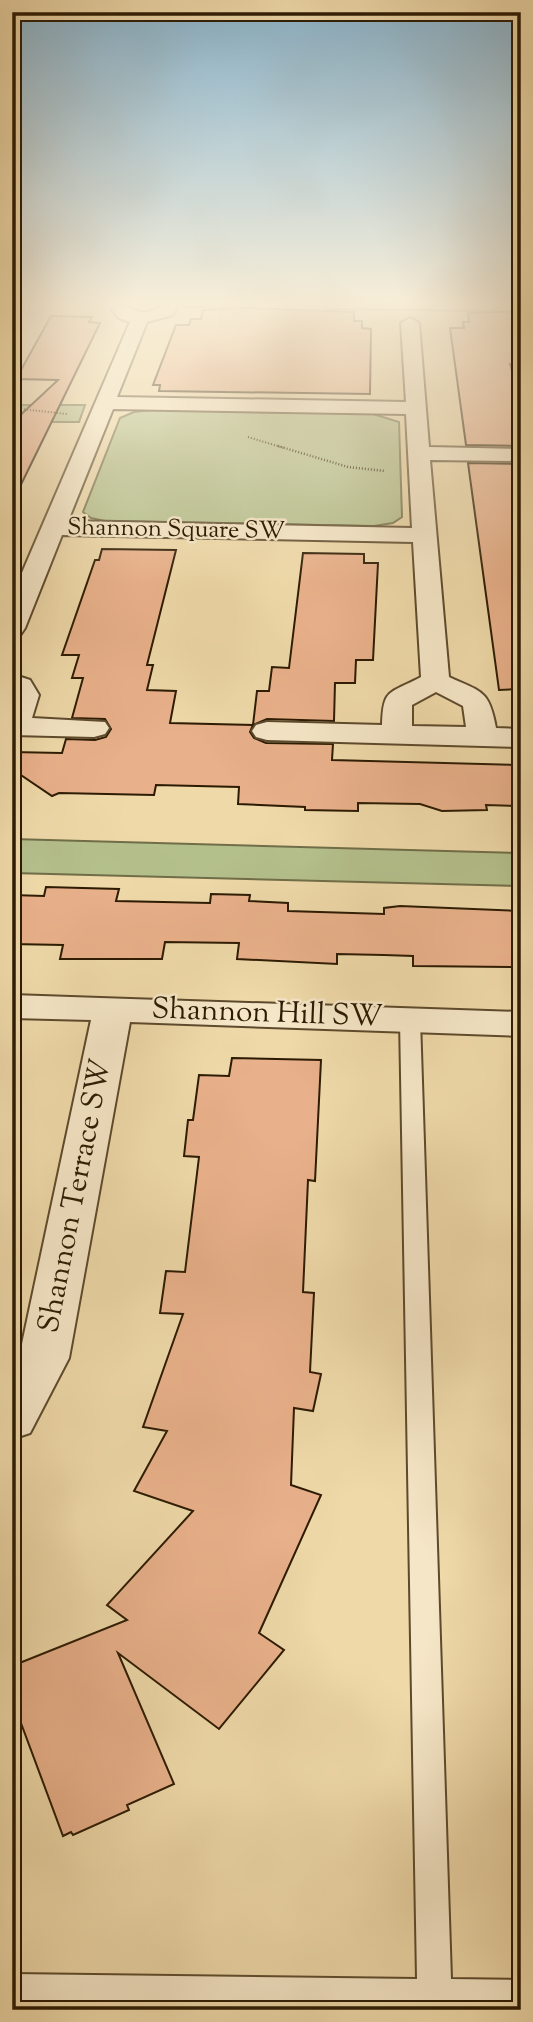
<svg xmlns="http://www.w3.org/2000/svg" width="533" height="2022" viewBox="0 0 533 2022" font-family="'Sorts Mill Goudy',serif">
<rect width="100%" height="100%" fill="#efd9a9"/>
<filter id="stains"><feTurbulence type="fractalNoise" baseFrequency=".00286" numOctaves="4"/><feColorMatrix values="0 0 0 0 .2 0 0 0 0 .09 0 0 0 0 .02 0 0 0 .5 -.17"/></filter>
<radialGradient id="worn" r=".72"><stop offset=".6" stop-color="#630" stop-opacity="0"/><stop offset="1" stop-color="#630" stop-opacity=".3"/></radialGradient>
<g fill="#b4c08c" stroke="#706e48" stroke-width="2">
<path d="M 12,405 L 85,405 L 79,422 L 12,422 Z"/>
<path d="M 151,410 L 373,414 L 399,422 L 402,517 L 393,523 L 374,526 L 105,521 L 91,518 L 83,512 L 120,418 L 134,412 Z"/>
<path d="M 12,839 L 521,853 L 521,886 L 12,873 Z"/>
</g>
<g fill="#e9b18b" stroke="#2c1b03" stroke-width="2">
<path d="M 248,308 L 354,312 L 354,321 L 362,321 L 362,328 L 371,329 L 370,394 L 159,391 L 160,385 L 153,385 L 176,325 L 189,325 L 191,319 L 201,319 L 203,310 Z"/>
<path d="M 521,311 L 521,364 L 510,364 L 521,401 L 521,404 L 516,404 L 521,446 L 466,445 L 450,328 L 464,328 L 463,322 L 469,322 L 468,313 Z"/>
<path d="M 51,316 L 92,317 L 89,322 L 100,323 L 12,503 L 12,423 L 58,380 L 16,379 Z"/>
<path d="M 468,463 L 521,464 L 521,689 L 499,690 Z"/>
<path d="M 102,549 L 176,550 L 147,665 L 153,665 L 147,690 L 176,691 L 170,723 L 253,725 L 250,732 L 254,738 L 266,743 L 333,744 L 332,760 L 521,765 L 521,806 L 486,805 L 487,810 L 442,811 L 420,804 L 358,803 L 358,811 L 305,810 L 305,807 L 238,804 L 239,787 L 156,785 L 154,795 L 59,793 L 52,796 L 12,769 L 12,752 L 62,753 L 66,739 L 95,740 L 106,737 L 111,729 L 105,719 L 72,718 L 83,678 L 72,678 L 79,655 L 62,655 L 95,560 L 99,560 Z"/>
<path d="M 303,553 L 364,554 L 364,563 L 378,563 L 373,660 L 356,660 L 355,683 L 335,683 L 334,721 L 267,719 L 253,725 L 257,691 L 269,691 L 272,667 L 289,668 Z"/>
<path d="M 46,887 L 119,889 L 116,901 L 210,903 L 211,894 L 250,895 L 249,901 L 288,903 L 288,911 L 384,914 L 384,908 L 400,906 L 521,911 L 521,967 L 413,966 L 413,956 L 384,955 L 337,954 L 337,964 L 237,959 L 239,943 L 165,942 L 162,959 L 60,959 L 63,945 L 12,944 L 12,895 L 44,896 Z"/>
<path d="M 232,1058 L 321,1060 L 315,1181 L 308,1180 L 303,1292 L 314,1293 L 310,1372 L 321,1374 L 313,1411 L 294,1408 L 291,1485 L 321,1495 L 259,1633 L 284,1650 L 219,1729 L 118,1653 L 174,1784 L 127,1805 L 129,1810 L 73,1835 L 71,1832 L 63,1836 L 12,1699 L 12,1666 L 127,1620 L 107,1605 L 193,1511 L 134,1491 L 167,1431 L 143,1427 L 183,1314 L 160,1313 L 166,1271 L 185,1272 L 199,1157 L 184,1156 L 188,1120 L 193,1120 L 199,1075 L 229,1076 Z"/>
</g>
<g fill="none" stroke-linecap="round" stroke-linejoin="round">
<g stroke="#5d4a2c" stroke-width="4">
<path id="lane" d="M 410,1013 L 420,1019 L 451,1979 L 521,1980 L 521,2010 L 12,2008 L 12,1974 L 417,1979 L 400,1019 Z"/>
</g>
<g stroke="#5d4a2c" stroke-width="4">
<g id="street">
<path d="M 163,301 L 253,302 L 245,307 L 185,306 L 178,303 L 173,315 L 147,322 L 117,397 L 406,402 L 401,323 L 410,318 L 419,323 L 429,447 L 521,449 L 521,461 L 430,460 L 449,677 C 482,692 489,690 496,728 L 521,729 L 521,747 L 267,740 L 256,737 L 252,731 L 256,725 L 267,722 L 382,725 C 383,688 389,694 421,677 L 413,542 L 62,535 L 25,628 L 21,634 L 12,636 L 12,596 L 130,322 L 119,318 L 112,310 L 120,305 C 139,310 138,317 160,308 ZM 113,409 L 406,414 L 412,528 L 68,521 ZM 436,692 L 463,706 L 466,727 L 412,726 L 412,705 Z"/>
<path d="M 324,301 L 498,301 L 501,305 L 493,310 L 331,308 L 325,307 Z"/>
<path d="M 12,674 L 30,680 L 39,695 L 32,718 L 105,722 L 109,728 L 105,734 L 94,737 L 12,735 Z"/>
<path d="M 12,995 L 521,1012 L 521,1036 L 130,1022 L 69,1358 L 30,1433 L 12,1439 L 12,1371 L 19,1358 L 91,1020 L 12,1018 Z"/>
</g>
</g>
<g stroke="#2c1b03" stroke-width="2" stroke-dasharray="1 2" stroke-linecap="butt">
<path d="M 12,408 L 67,414"/>
<path d="M 248,437 L 284,448"/>
</g>
<path stroke="#2c1b03" stroke-width="2.5" stroke-dasharray="1 2" stroke-linecap="butt" d="M 278,446 L 348,467 L 385,471"/>
<use href="#lane" fill="#f5e6c7" fill-rule="evenodd"/>
<use href="#street" fill="#f5e6c7" fill-rule="evenodd"/>
</g>
<linearGradient id="sky" x2="0" y2="1"><stop stop-color="#89b6d1"/><stop offset="0.52" stop-color="#f8eed8"/><stop offset="1" stop-color="#f8eed8" stop-opacity="0"/></linearGradient>
<rect width="533" height="584" fill="url(#sky)"/>
<g text-anchor="middle" dominant-baseline="central" stroke-width="5" stroke-linejoin="round" paint-order="stroke">
<g font-size="24" fill="#2c1b03" stroke="#f5e6c7">
<text transform="translate(176 530) rotate(1)">Shannon Square SW</text>
</g>
<g font-size="30" fill="#2c1b03" stroke="#f5e6c7">
<text transform="translate(267 1014) rotate(2)">Shannon Hill SW</text>
<text transform="translate(76 1196) rotate(-79)">Shannon Terrace SW</text>
</g>
</g>
<rect width="533" height="2022" fill="none" stroke="#efd9a9" stroke-width="42"/>
<rect x="14" y="14" width="505" height="1994" fill="none" stroke="#2c1b03" stroke-width="3.5"/>
<rect x="21" y="21" width="491" height="1980" fill="none" stroke="#2c1b03" stroke-width="2"/>
<rect width="100%" height="100%" filter="url(#stains)"/>
<rect width="100%" height="100%" fill="url(#worn)"/>
</svg>
